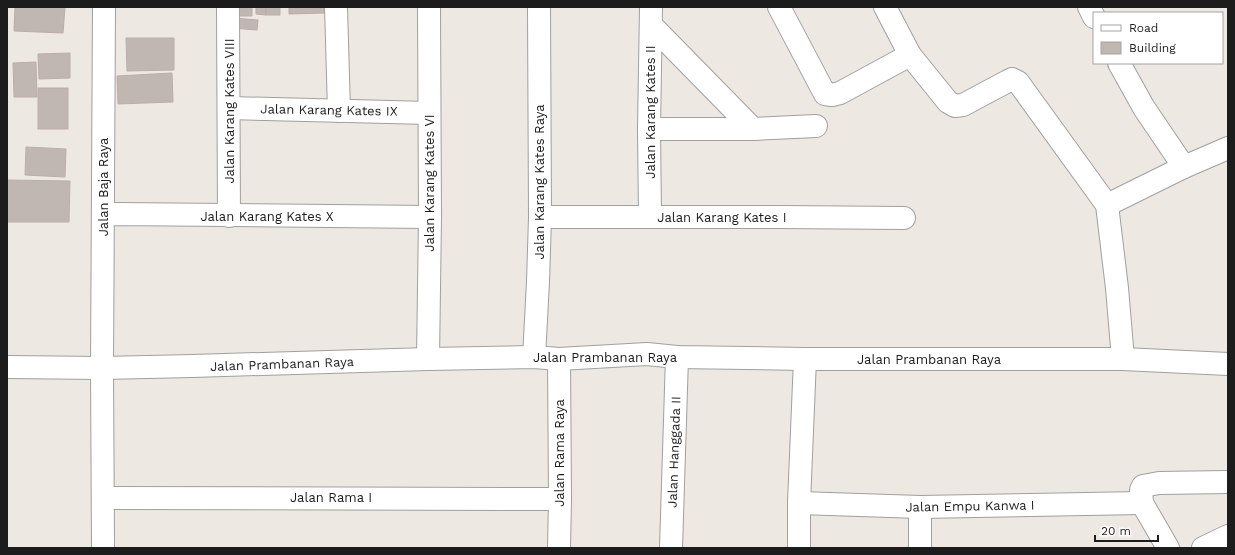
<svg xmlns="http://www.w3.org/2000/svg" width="1235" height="555" viewBox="0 0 1235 555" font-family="'Work Sans',sans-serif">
<rect width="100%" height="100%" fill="#ede8e2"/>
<g fill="#c1b7b2" stroke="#beada6">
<path d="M 15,7 L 65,7 L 63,33 L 14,31 Z"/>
<path d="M 234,7 L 252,7 L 252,16 L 233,16 Z"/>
<path d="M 256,7 L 266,7 L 266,15 L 256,14 Z"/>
<rect x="266" y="7" width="14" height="8"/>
<path d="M 289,7 L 325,7 L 325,13 L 289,14 Z"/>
<path d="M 233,18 L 258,20 L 257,30 L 232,28 Z"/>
<path d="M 126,38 L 174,38 L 174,70 L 127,71 Z"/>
<path d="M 70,53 L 70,78 L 39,79 L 38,54 Z"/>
<path d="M 36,62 L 37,97 L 14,97 L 13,63 Z"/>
<path d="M 172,73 L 173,102 L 118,104 L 117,76 Z"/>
<rect x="38" y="88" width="30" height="41"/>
<path d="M 26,147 L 66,149 L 65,177 L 25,175 Z"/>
<path d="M 7,180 L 70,181 L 69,222 L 7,222 Z"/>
</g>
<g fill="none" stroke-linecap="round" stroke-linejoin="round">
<g stroke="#a0a0a0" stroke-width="24">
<g id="minor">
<path d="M 228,7 L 229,216"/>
<path d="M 336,7 L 339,111"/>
<path d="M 779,7 L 825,94 L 832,95 L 840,93 L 910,55"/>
<path d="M 885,7 L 910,55 L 948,102 L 955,106 L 963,105 L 1008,81 L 1012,79 L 1018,82 L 1107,205 L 1117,288 L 1123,359"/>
<path d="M 1089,7 L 1094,17"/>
<path d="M 651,25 L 753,129"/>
<path d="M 1119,63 L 1144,108 L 1184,167"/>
<path d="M 229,108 L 429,113"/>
<path d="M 649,129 L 753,129 L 816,126"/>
<path d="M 1107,205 L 1184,167 L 1228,148"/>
<path d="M 103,215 L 116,214 L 430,217"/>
<path d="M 540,217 L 780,217 L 904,218"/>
<path d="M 650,217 L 649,129 L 651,7"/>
<path d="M 534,357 L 538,282 L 540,217 L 539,7"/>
<path d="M 428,359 L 430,217 L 429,7"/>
<path d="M 7,367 L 102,368 L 192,366 L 428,359 L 534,357 L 559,359 L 647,354 L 677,357 L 805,359 L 1123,359 L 1228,364"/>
<path d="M 103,498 L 560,499"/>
<path d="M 799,503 L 920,507 L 1142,503"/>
<path d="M 103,548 L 102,368 L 104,7"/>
<path d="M 559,548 L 560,499 L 559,359"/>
<path d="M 671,548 L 677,357"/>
<path d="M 799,548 L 799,503 L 805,359"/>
<path d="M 920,548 L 920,507"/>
<path d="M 1168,548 L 1142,503 L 1141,490 L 1143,486 L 1159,483 L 1228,482"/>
<path d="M 1203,548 L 1228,536"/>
</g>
</g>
<use href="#minor" stroke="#fff" stroke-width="22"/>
</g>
<g text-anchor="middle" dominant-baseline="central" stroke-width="3" stroke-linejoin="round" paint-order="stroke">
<g font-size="13" fill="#1c1c1c" stroke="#fff">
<text transform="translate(329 110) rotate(1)">Jalan Karang Kates IX</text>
<text transform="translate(229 111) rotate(-90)">Jalan Karang Kates VIII</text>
<text transform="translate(650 112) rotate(-90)">Jalan Karang Kates II</text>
<text transform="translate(539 182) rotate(-90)">Jalan Karang Kates Raya</text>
<text transform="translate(429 183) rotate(-90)">Jalan Karang Kates VI</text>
<text transform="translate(103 187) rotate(-90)">Jalan Baja Raya</text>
<text x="267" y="216">Jalan Karang Kates X</text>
<text x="722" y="217">Jalan Karang Kates I</text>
<text x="605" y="357">Jalan Prambanan Raya</text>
<text x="929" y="359">Jalan Prambanan Raya</text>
<text transform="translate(282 364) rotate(-2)">Jalan Prambanan Raya</text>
<text transform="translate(674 452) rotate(-88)">Jalan Hanggada II</text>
<text transform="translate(559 453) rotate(-90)">Jalan Rama Raya</text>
<text x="331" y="497">Jalan Rama I</text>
<text transform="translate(970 506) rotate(-1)">Jalan Empu Kanwa I</text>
</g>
</g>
<rect width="1235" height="555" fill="none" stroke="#1c1c1c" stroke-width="16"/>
<rect x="1093" y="12" width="130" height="52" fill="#ffffff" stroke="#a4a4a4"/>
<rect x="1101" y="25" width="20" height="6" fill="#ffffff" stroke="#a4a4a4"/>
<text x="1129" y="32" font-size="12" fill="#1c1c1c">Road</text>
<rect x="1101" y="42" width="20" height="12" fill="#c1b7b2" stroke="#a4a4a4"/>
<text x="1129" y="52" font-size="12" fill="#1c1c1c">Building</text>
<path d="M1095 535v6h63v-6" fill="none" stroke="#1c1c1c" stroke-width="2"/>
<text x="1101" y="535" font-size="12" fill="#1c1c1c" stroke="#ffffff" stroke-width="3" paint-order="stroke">20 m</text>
</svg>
